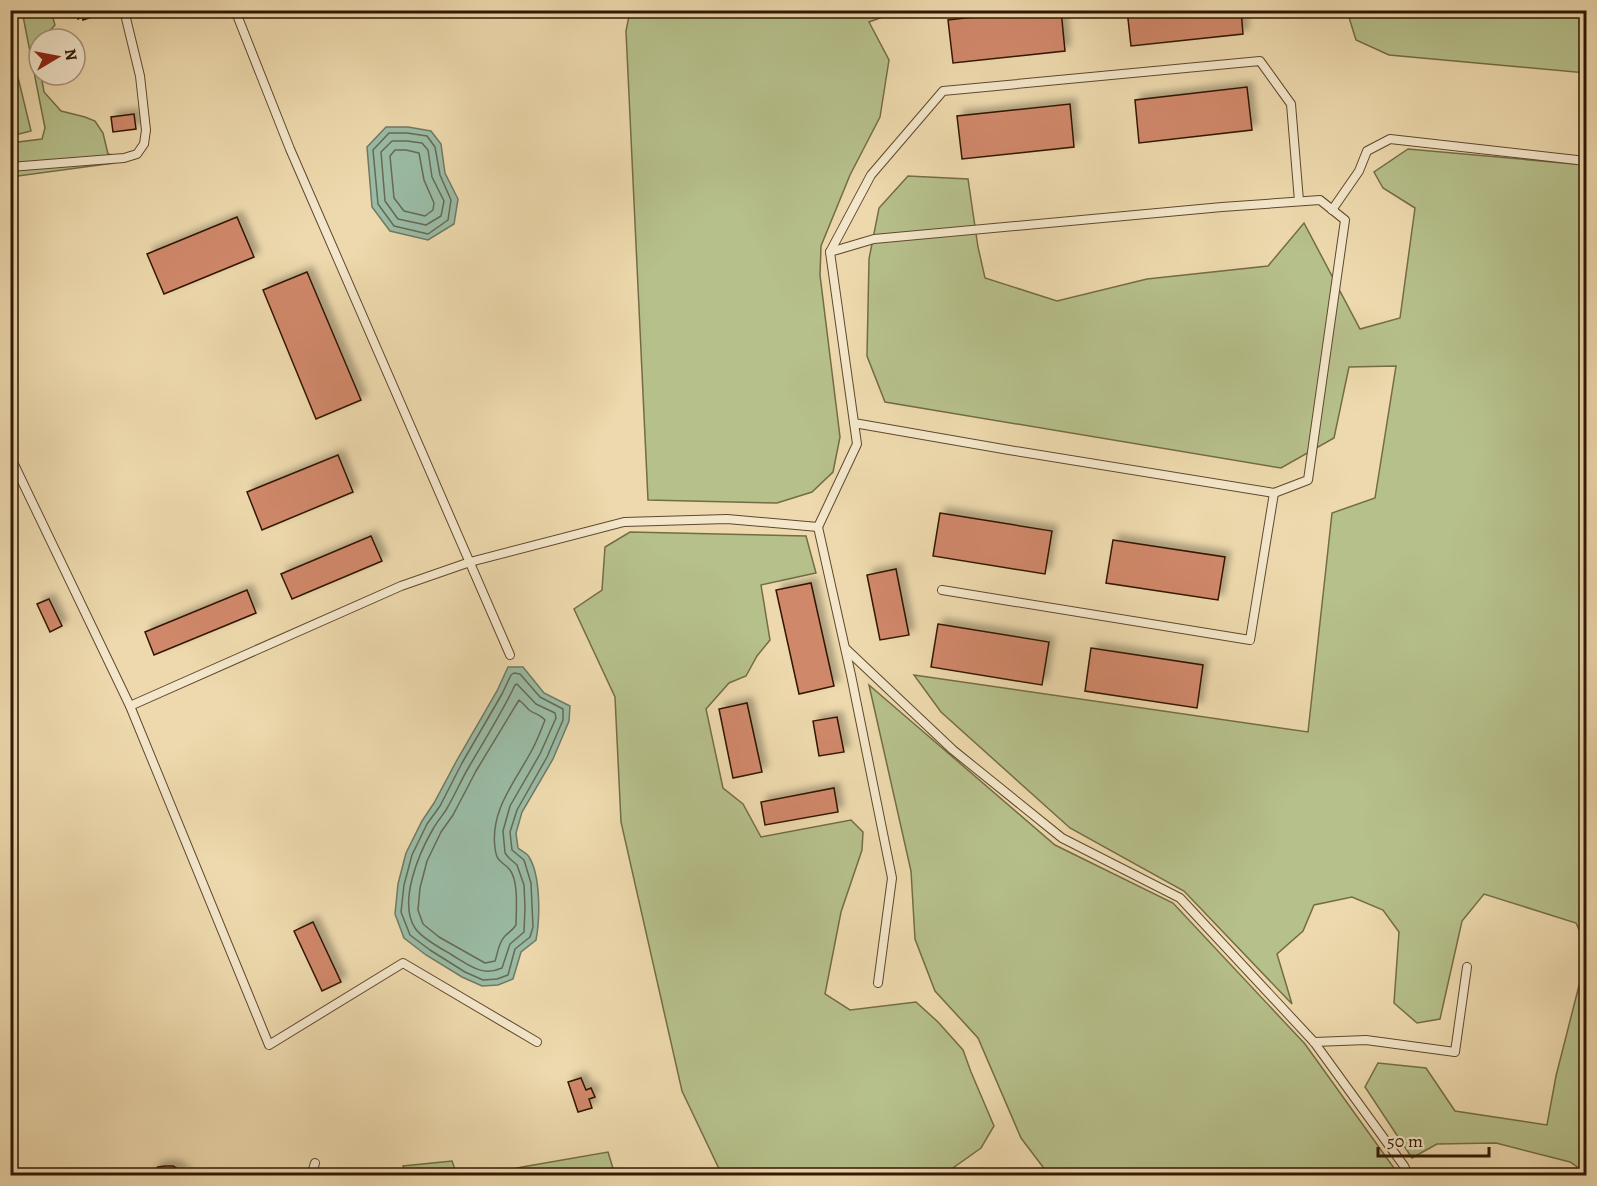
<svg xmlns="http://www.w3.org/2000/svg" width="1597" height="1186" viewBox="0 0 1597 1186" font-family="Alegreya,serif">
<defs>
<filter id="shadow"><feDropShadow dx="5.5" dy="-5.5" stdDeviation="3" flood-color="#0004"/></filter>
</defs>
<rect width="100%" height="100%" fill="#edd9ad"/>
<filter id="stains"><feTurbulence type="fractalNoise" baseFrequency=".00333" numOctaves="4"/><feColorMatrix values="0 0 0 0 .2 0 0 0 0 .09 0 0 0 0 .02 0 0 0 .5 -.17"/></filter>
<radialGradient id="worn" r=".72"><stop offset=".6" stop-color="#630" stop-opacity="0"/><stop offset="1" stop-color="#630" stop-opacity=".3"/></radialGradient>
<g fill="#b6c08b" stroke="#746c46" stroke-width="1.5">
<path d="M 22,11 L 51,11 L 55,25 L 42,39 L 39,39 L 39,42 L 36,45 L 39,61 L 39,75 L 41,75 L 44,92 L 61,111 L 85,117 L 95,121 L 103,133 L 108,154 L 118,156 L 114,163 L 11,177 L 10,143 L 42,139 L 45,128 Z"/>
<path d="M 630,11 L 899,11 L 869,22 L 889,60 L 880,117 L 850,175 L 821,246 L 820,275 L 840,437 L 833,472 L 812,492 L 777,503 L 648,500 L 626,31 Z"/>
<path d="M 1347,11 L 1586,11 L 1586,73 L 1389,55 L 1356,40 Z"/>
<path d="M 15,65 L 31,131 L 11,136 L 11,66 Z"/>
<path d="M 1408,149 L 1586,165 L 1586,945 L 1576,923 L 1484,894 L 1462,921 L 1440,1019 L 1417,1023 L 1394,1003 L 1399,932 L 1383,910 L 1352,897 L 1314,905 L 1303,931 L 1277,954 L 1292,1004 L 1184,891 L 1070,828 L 941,712 L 914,675 L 1308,732 L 1332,513 L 1375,498 L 1396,366 L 1349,367 L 1334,438 L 1281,468 L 885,402 L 867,356 L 869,259 L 879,208 L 908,176 L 968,179 L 978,247 L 985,278 L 1057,301 L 1147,279 L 1268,266 L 1304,223 L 1360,329 L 1400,318 L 1415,208 L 1383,188 L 1374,172 Z"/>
<path d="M 630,532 L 806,536 L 816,573 L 761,585 L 770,640 L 757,656 L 746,676 L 729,683 L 706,709 L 723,788 L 743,804 L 761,837 L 851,820 L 863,832 L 862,850 L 841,912 L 825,994 L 850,1010 L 916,1002 L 938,1022 L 963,1050 L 971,1072 L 994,1126 L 981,1148 L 946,1173 L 946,1175 L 722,1175 L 682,1091 L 621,822 L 615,697 L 574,609 L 602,590 L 605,547 Z"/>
<path d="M 869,685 L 1055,845 L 1173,903 L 1305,1044 L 1399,1175 L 1049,1175 L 1021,1138 L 978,1038 L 935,991 L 915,939 L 911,871 Z"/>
<path d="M 1586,958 L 1586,1173 L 1570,1162 L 1496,1143 L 1437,1144 L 1412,1158 L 1365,1087 L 1378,1063 L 1426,1068 L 1455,1111 L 1547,1125 L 1556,1076 Z"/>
<path d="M 608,1152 L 615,1175 L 487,1175 L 522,1167 Z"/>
<path d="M 452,1161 L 457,1175 L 404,1175 L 403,1166 Z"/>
</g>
<g fill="#9abba5" stroke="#707964" stroke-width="1.5">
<path d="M 386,127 L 408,127 L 431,131 L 441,144 L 445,173 L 458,199 L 454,224 L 428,240 L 390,231 L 372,207 L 367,147 Z"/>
<path d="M 508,667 L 523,667 L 544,693 L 570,706 L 569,721 L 553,759 L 522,812 L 516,833 L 518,848 C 521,851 527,853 529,857 C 541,876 540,919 536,940 L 521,952 L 513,979 L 498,985 L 482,986 L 462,977 L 426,955 L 404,938 L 395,914 L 398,884 L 406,853 L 422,821 L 434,803 L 457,760 L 497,691 Z"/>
</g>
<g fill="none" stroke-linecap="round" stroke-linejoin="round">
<g stroke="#666954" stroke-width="1.5">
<path d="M 389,133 L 407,133 L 427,136 L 435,147 L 440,175 L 451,200 L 448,220 L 428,234 L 394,226 L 378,204 L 373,150 Z"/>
<path d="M 392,141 L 407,141 L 422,143 L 428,150 L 432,177 L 444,201 L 441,216 L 426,225 L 398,219 L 385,201 L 381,152 Z"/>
<path d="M 395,150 L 406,150 L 419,153 L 424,180 L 434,203 L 433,210 L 425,216 L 404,211 L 394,198 L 390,156 Z"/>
<path d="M 514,673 L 520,674 L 540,697 L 563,709 L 563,720 L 547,757 L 517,810 L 510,832 L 512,850 L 524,860 L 531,883 L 533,927 L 530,937 L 515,949 L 508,975 L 497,979 L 483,980 L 465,972 L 430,950 L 410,935 L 401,912 L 404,885 L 412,855 L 427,824 L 440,806 L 462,763 L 502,694 L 511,675 Z"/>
<path d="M 517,684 L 536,704 L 555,713 L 556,718 L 540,754 L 510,806 L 503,831 L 505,853 L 509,858 L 517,865 L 524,885 L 525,907 L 524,932 L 510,944 L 502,968 C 482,977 469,965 452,955 C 442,949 421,938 415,928 C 398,902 419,853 433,829 C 437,822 442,816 446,810 C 455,795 461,780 470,765 C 485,739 502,713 515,685 Z"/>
<path d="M 519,700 C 523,703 525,706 529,710 C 535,714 541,715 545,720 C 541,730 537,741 532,750 C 515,782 490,810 495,848 C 497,864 502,860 510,870 C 519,882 516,911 516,925 C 513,930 509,932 505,936 C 498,943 498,953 495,961 L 485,963 L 439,937 L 423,924 L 418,910 L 420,888 L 427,861 L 441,832 L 453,815 L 476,771 Z"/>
</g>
</g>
<g fill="#d0886b" stroke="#311702" stroke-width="1.5" filter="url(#shadow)">
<path d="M 75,10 L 102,10 L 103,13 L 83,20 L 82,17 L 78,19 Z"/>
<path d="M 1034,10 L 1061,10 L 1065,51 L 953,63 L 948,20 Z"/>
<path d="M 1127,10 L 1241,10 L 1243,34 L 1131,46 Z"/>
<path d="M 1247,87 L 1252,130 L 1139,143 L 1135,100 Z"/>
<path d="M 1070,104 L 1074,147 L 962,159 L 957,116 Z"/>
<path d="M 134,114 L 136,129 L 113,132 L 111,117 Z"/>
<path d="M 237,217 L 254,257 L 164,294 L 147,254 Z"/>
<path d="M 307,272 L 361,400 L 316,419 L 263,290 Z"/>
<path d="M 338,455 L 353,492 L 262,530 L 247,492 Z"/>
<path d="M 940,513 L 1052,531 L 1045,574 L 933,556 Z"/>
<path d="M 371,536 L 382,561 L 292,599 L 281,574 Z"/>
<path d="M 1113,540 L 1225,557 L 1218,600 L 1106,583 Z"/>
<path d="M 896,569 L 909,635 L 880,640 L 867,575 Z"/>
<path d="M 811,583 L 834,686 L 799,694 L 776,590 Z"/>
<path d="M 247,590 L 256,613 L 154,655 L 145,632 Z"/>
<path d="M 49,599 L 62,626 L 50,632 L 37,604 Z"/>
<path d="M 938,624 L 1049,642 L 1042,685 L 931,667 Z"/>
<path d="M 1091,648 L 1203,665 L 1197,708 L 1085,691 Z"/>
<path d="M 747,703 L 762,772 L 733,778 L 719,709 Z"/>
<path d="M 837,717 L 844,752 L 819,756 L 813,721 Z"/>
<path d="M 834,788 L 838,812 L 765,825 L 761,802 Z"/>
<path d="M 313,922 L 341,982 L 322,991 L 294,931 Z"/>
<path d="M 581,1078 L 586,1090 L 591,1088 L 595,1097 L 589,1099 L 592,1108 L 578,1112 L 568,1082 Z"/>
<path d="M 165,1166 L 173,1166 L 180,1170 L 186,1176 L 149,1176 L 158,1167 Z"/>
</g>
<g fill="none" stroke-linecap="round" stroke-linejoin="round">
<g stroke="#60482d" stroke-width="10">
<g id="service">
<path d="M 235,10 L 290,149 L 510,655"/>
<path d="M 10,167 L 124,158 L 137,154 L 144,144 L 146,130 L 140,76 L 124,10"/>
<path d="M 1332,210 L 1359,171 L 1367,151 L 1390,139 L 1586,161"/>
<path d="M 830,252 L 871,175 L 943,91 L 1260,61 L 1291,104 L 1299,201"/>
<path d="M 10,456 L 130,706 L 401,586 L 470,562 L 624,522 L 727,519 L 818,527 L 851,675 L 892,878 L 878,983"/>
<path d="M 818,527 L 857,444 L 830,252 L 874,239 L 1222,207 L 1320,200 L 1345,220 L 1308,480 L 1274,493 L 1009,450 L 854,423"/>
<path d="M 942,590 L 1250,640 L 1274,493"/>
<path d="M 846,649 L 953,750 L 1062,838 L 1180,898 L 1314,1042 L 1404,1166 L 1409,1176"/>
<path d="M 130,706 L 269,1045 L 403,963 L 537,1042"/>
<path d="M 1314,1042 L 1366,1040 L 1455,1052 L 1467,967"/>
<path d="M 311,1176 L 315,1163"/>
</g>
</g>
<use href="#service" stroke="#f3e6ca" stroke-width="8"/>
</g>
<rect width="1597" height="1186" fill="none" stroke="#edd9ad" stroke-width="36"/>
<rect x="12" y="12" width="1573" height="1162" fill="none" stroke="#311702" stroke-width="3"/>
<rect x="18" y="18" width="1561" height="1150" fill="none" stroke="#311702" stroke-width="1.5"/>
<g transform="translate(57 57) rotate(80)"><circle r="28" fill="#f3e6ca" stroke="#a5937a" stroke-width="1.5"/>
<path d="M0-4.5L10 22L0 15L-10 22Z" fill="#8f2418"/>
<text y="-9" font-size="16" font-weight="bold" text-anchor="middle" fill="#311702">N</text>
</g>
<path d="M1378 1147v9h111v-9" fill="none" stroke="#311702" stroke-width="3"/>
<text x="1387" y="1147" font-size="18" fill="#311702" stroke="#f3e6ca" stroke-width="4.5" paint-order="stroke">50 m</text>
<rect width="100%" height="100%" filter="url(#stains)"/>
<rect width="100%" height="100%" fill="url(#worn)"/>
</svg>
